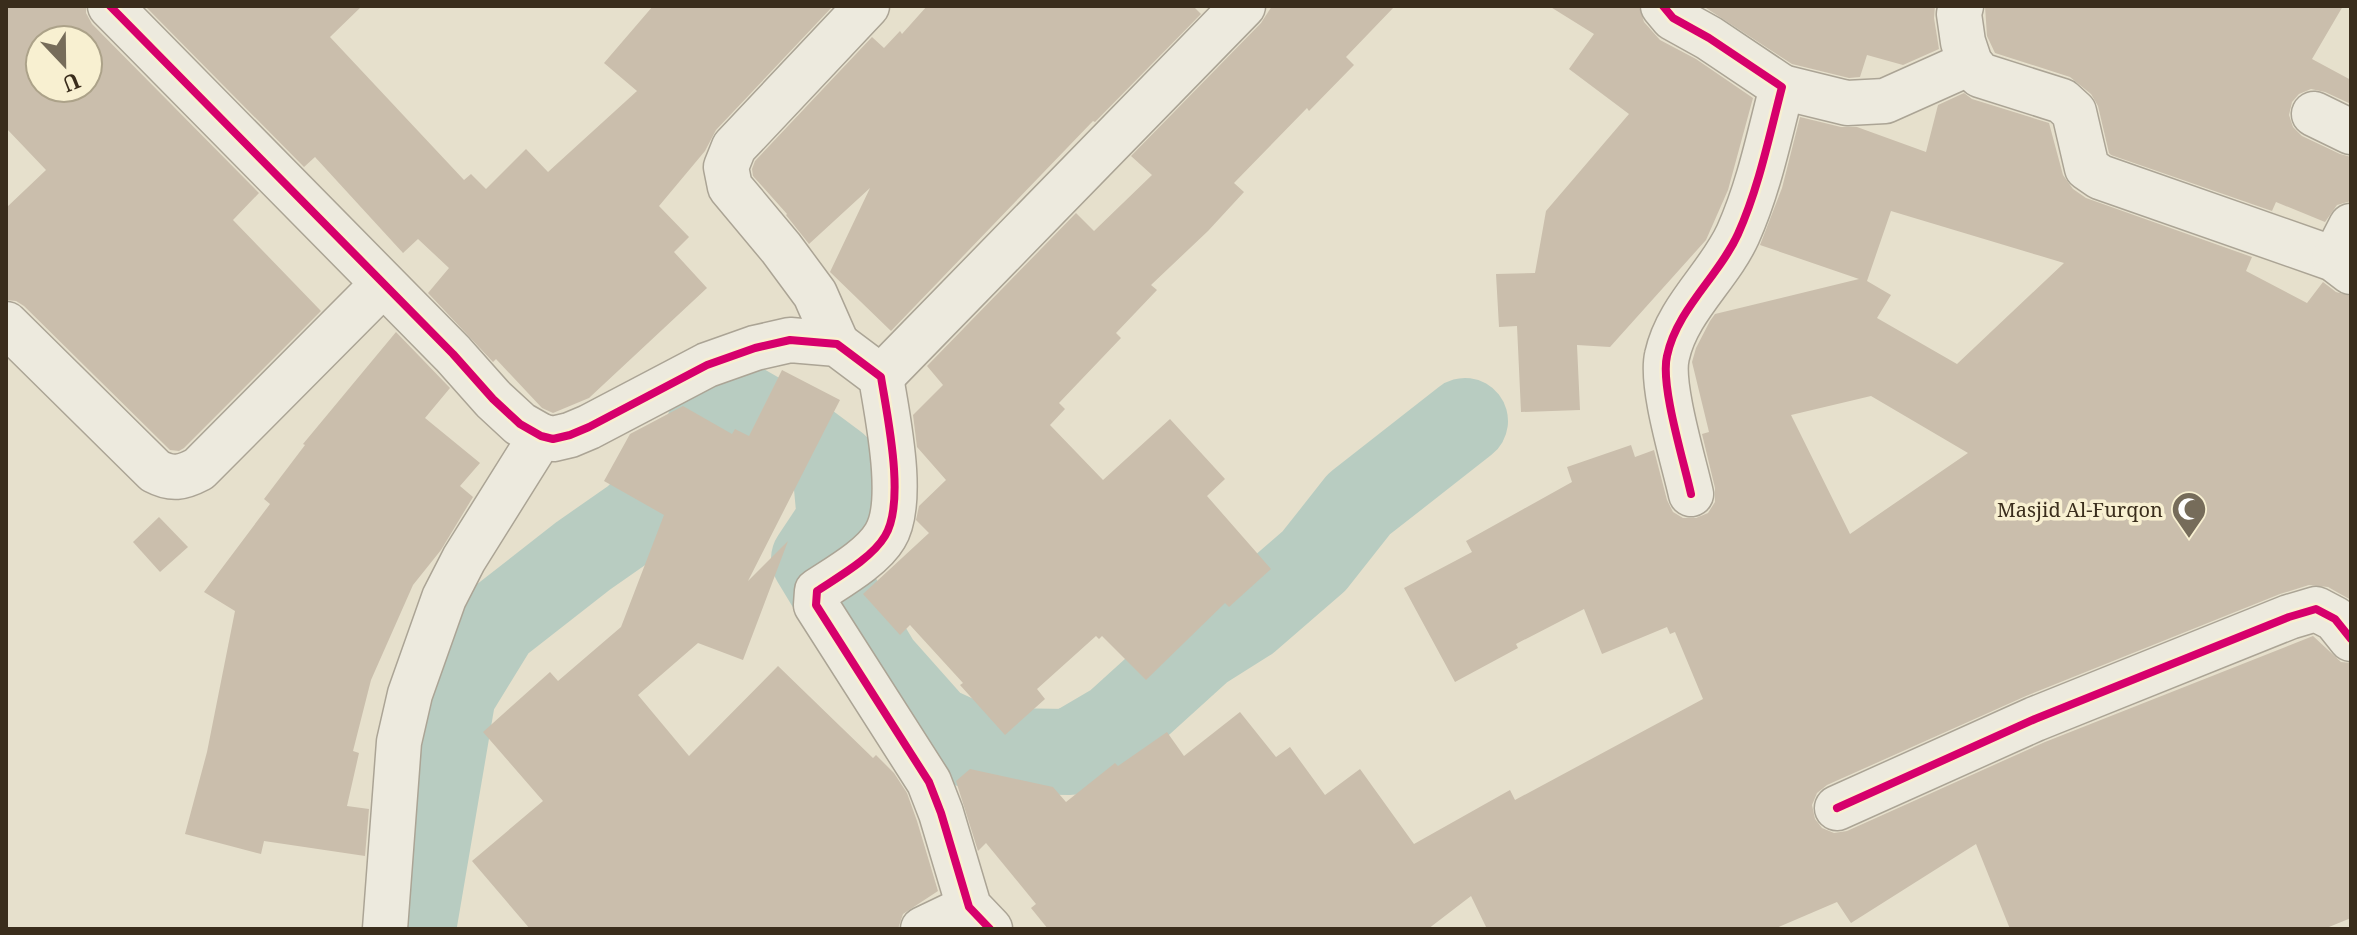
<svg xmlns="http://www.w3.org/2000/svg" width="2357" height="935" viewBox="0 0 2357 935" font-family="'Noto Serif',serif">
<rect width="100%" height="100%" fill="#e6e0cc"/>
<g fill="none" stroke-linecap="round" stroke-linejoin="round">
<path stroke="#b8ccc1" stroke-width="86" d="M 413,929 L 453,694 L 496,624 L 583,556 L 636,519 L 677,478 L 701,445 L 716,413 L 740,405 L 796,437 L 835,466 L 840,520 L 814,559 L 878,665 L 934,728 L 984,751 L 1070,752 L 1116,725 L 1201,648 L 1247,619 L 1314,561 L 1359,504 L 1465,421"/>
</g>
<g fill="#cabeac" fill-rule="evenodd">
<path d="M 6,6 L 86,6 L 86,13 L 92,24 L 259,193 L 233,220 L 321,311 L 184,448 L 179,451 L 170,450 L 24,306 L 16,301 L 6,300 L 6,208 L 46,170 L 6,128 ZM 40,40 L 88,40 L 88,88 L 40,88 Z"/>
<path d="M 145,6 L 362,6 L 330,37 L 464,180 L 471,174 L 486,189 L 526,149 L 548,172 L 637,91 L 604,63 L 653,6 L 833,6 L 716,130 L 705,151 L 659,206 L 689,237 L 674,252 L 707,288 L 589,398 L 553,413 L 542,408 L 496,359 L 493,362 L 428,293 L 449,268 L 418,239 L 403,253 L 315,157 L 304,167 Z"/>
<path d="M 927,6 L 1193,6 L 1201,14 L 1095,122 L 1093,121 L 891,331 L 830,272 L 870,188 L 809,244 L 786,215 L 787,214 L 753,176 L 752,169 L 755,161 L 872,37 L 884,48 L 900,31 L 902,34 Z"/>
<path d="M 1272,6 L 1395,6 L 1346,57 L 1354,65 L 1309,111 L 1307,108 L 1234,183 L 1244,192 L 1208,231 L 1151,285 L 1157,290 L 1116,333 L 1121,338 L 1059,403 L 1065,409 L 1050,425 L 1103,480 L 1170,419 L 1225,479 L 1207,496 L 1271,569 L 1229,607 L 1225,603 L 1146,680 L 1102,636 L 1099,639 L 1096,636 L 1037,689 L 1045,699 L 1005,735 L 960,685 L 963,683 L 910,625 L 900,635 L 863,594 L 929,533 L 916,520 L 919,506 L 946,480 L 917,447 L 913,415 L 943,385 L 927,366 L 1076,213 L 1094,231 L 1152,175 L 1131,156 L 1261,23 Z"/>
<path d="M 1549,6 L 1639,6 L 1644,22 L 1660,40 L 1696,59 L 1753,98 L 1728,190 L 1706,240 L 1610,347 L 1577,345 L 1580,410 L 1521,412 L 1517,326 L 1499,327 L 1496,274 L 1535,273 L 1546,211 L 1629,114 L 1569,69 L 1594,34 Z"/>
<path d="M 1703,6 L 1935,6 L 1934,18 L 1939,49 L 1903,65 L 1867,55 L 1860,77 L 1849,78 L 1792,64 Z"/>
<path d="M 1985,6 L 2343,6 L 2312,59 L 2351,80 L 2351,104 L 2325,92 L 2311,89 L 2299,94 L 2292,102 L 2289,115 L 2293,127 L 2302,136 L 2340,154 L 2351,157 L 2351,201 L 2337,205 L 2325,222 L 2276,202 L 2272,211 L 2111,155 L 2109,153 L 2098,106 L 2091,94 L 2070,77 L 1995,53 L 1987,36 Z"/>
<path d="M 1964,93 L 1972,99 L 2049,123 L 2063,175 L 2073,189 L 2086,198 L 2252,257 L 2246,271 L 2307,303 L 2323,282 L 2336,292 L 2351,296 L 2351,600 L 2328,587 L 2309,585 L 2280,594 L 2026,696 L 1827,785 L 1817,793 L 1812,805 L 1815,819 L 1822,828 L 1834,833 L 1847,831 L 2045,742 L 2313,636 L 2341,662 L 2351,663 L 2351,918 L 2324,929 L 2010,929 L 1976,844 L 1851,923 L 1837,902 L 1774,929 L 1487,929 L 1471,896 L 1428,929 L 1048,929 L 1031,908 L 1036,904 L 986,843 L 978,851 L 956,781 L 970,769 L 1053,787 L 1066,802 L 1115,763 L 1118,766 L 1167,732 L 1184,756 L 1240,712 L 1276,757 L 1290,747 L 1325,795 L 1360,769 L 1414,844 L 1510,790 L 1515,800 L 1703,699 L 1675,632 L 1670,634 L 1667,627 L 1602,654 L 1584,609 L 1516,644 L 1518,648 L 1455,682 L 1404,588 L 1472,552 L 1466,541 L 1572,482 L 1567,467 L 1631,445 L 1635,457 L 1654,450 L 1667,500 L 1673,512 L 1683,518 L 1696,518 L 1708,513 L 1715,502 L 1715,488 L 1702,434 L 1709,432 L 1692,362 L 1696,348 L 1710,321 L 1715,314 L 1859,279 L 1760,245 L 1782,188 L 1800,117 L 1841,127 L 1857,127 L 1926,152 L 1938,105 ZM 1891,211 L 2064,263 L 1957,364 L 1877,318 L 1891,295 L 1867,281 ZM 1871,396 L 1968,453 L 1850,534 L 1791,415 Z"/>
<path d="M 396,332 L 450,388 L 425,418 L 480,463 L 460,486 L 473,497 L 441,550 L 413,585 L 371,680 L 353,751 L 359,753 L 347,806 L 369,809 L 365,856 L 264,841 L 261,854 L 185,834 L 207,752 L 235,611 L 204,592 L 270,504 L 264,499 L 305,445 L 303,444 Z"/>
<path d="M 782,370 L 840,400 L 748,581 L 788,541 L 743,660 L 698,643 L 638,695 L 689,756 L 778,666 L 873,758 L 876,755 L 894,773 L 907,793 L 917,821 L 938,891 L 903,914 L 898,929 L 530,929 L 472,861 L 543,801 L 483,732 L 550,672 L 558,681 L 621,627 L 664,515 L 604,481 L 630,434 L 683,406 L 732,434 L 735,429 L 749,436 Z"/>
<path d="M 159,517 L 188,547 L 160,572 L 133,542 Z"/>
</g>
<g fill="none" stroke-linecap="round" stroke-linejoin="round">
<g stroke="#aba495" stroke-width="47">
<g id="street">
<path d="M 110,6 L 453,354 L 493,399 L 520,424 L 541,436 L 553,439 L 570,435 L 589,427 L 707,365 L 755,348 L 790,340 L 837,344 L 881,377 C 887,415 906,502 885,536 C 872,558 838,577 817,591 L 816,605 L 929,782 L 941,813 L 969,907 L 990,929"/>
<path d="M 1663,6 L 1673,18 L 1709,38 L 1782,87 C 1769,137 1759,187 1738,234 C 1719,276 1677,309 1667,356 C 1660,385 1684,462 1691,494"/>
<path d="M 1961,6 L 1959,14 L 1963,42 L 1970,63 L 1980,75 L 2062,101 L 2074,112 L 2087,168 L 2100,177 L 2334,259 L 2351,272"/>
<path d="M 1782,87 L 1847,103 L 1885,101 L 1970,63"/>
<path d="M 2314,114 L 2351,132"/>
<path d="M 2334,259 L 2351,226"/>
<path d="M 6,324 L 155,471 C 172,480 182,478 199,469 L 382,285"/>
<path d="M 837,344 L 815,294 L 781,248 L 730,187 L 726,167 L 734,147 L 867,6"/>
<path d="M 881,377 L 1243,6"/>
<path d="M 1837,808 L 2035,719 L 2289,617 L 2316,609 L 2335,619 L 2351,639"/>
<path d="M 385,929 L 399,742 L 410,694 L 444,598 L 464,559 L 541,436"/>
<path d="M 923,929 L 969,907"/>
</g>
</g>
<use href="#street" stroke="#edeade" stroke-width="44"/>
<g stroke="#f8f0d1" stroke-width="13">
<g id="cycleway">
<path d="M 110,6 L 453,354 L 493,399 L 520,424 L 541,436 L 553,439 L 570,435 L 589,427 L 707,365 L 755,348 L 790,340 L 837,344 L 881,377 C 887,415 906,502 885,536 C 872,558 838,577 817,591 L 816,605 L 929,782 L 941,813 L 969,907 L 990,929"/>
<path d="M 1663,6 L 1673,18 L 1709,38 L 1782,87 C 1769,137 1759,187 1738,234 C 1719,276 1677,309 1667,356 C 1660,385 1684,462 1691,494"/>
<path d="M 1837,808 L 2035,719 L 2289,617 L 2316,609 L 2335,619 L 2351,639"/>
</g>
</g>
<use href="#cycleway" stroke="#d6006c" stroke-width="8"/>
</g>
<defs>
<g id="mosque-pin" transform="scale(1.8)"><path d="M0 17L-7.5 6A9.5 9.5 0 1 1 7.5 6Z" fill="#766c5a" stroke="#f8f0d1"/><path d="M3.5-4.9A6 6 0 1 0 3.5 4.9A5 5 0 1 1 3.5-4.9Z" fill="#fff"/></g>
</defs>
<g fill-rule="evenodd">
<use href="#mosque-pin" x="2189" y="509"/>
</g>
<g text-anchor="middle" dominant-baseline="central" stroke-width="7" stroke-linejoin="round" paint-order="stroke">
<g font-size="20" fill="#3a2d1c" stroke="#f8f0d1" text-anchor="end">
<text x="2163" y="509">Masjid Al-Furqon</text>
</g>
</g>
<rect width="2357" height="935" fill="none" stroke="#3a2d1c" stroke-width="16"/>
<g transform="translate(64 64) rotate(158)"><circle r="38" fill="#f8f0d1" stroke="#aca289" stroke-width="2"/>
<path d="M0-6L14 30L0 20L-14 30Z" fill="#766c5a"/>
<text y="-12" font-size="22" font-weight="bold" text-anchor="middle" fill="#3a2d1c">U</text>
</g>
</svg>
